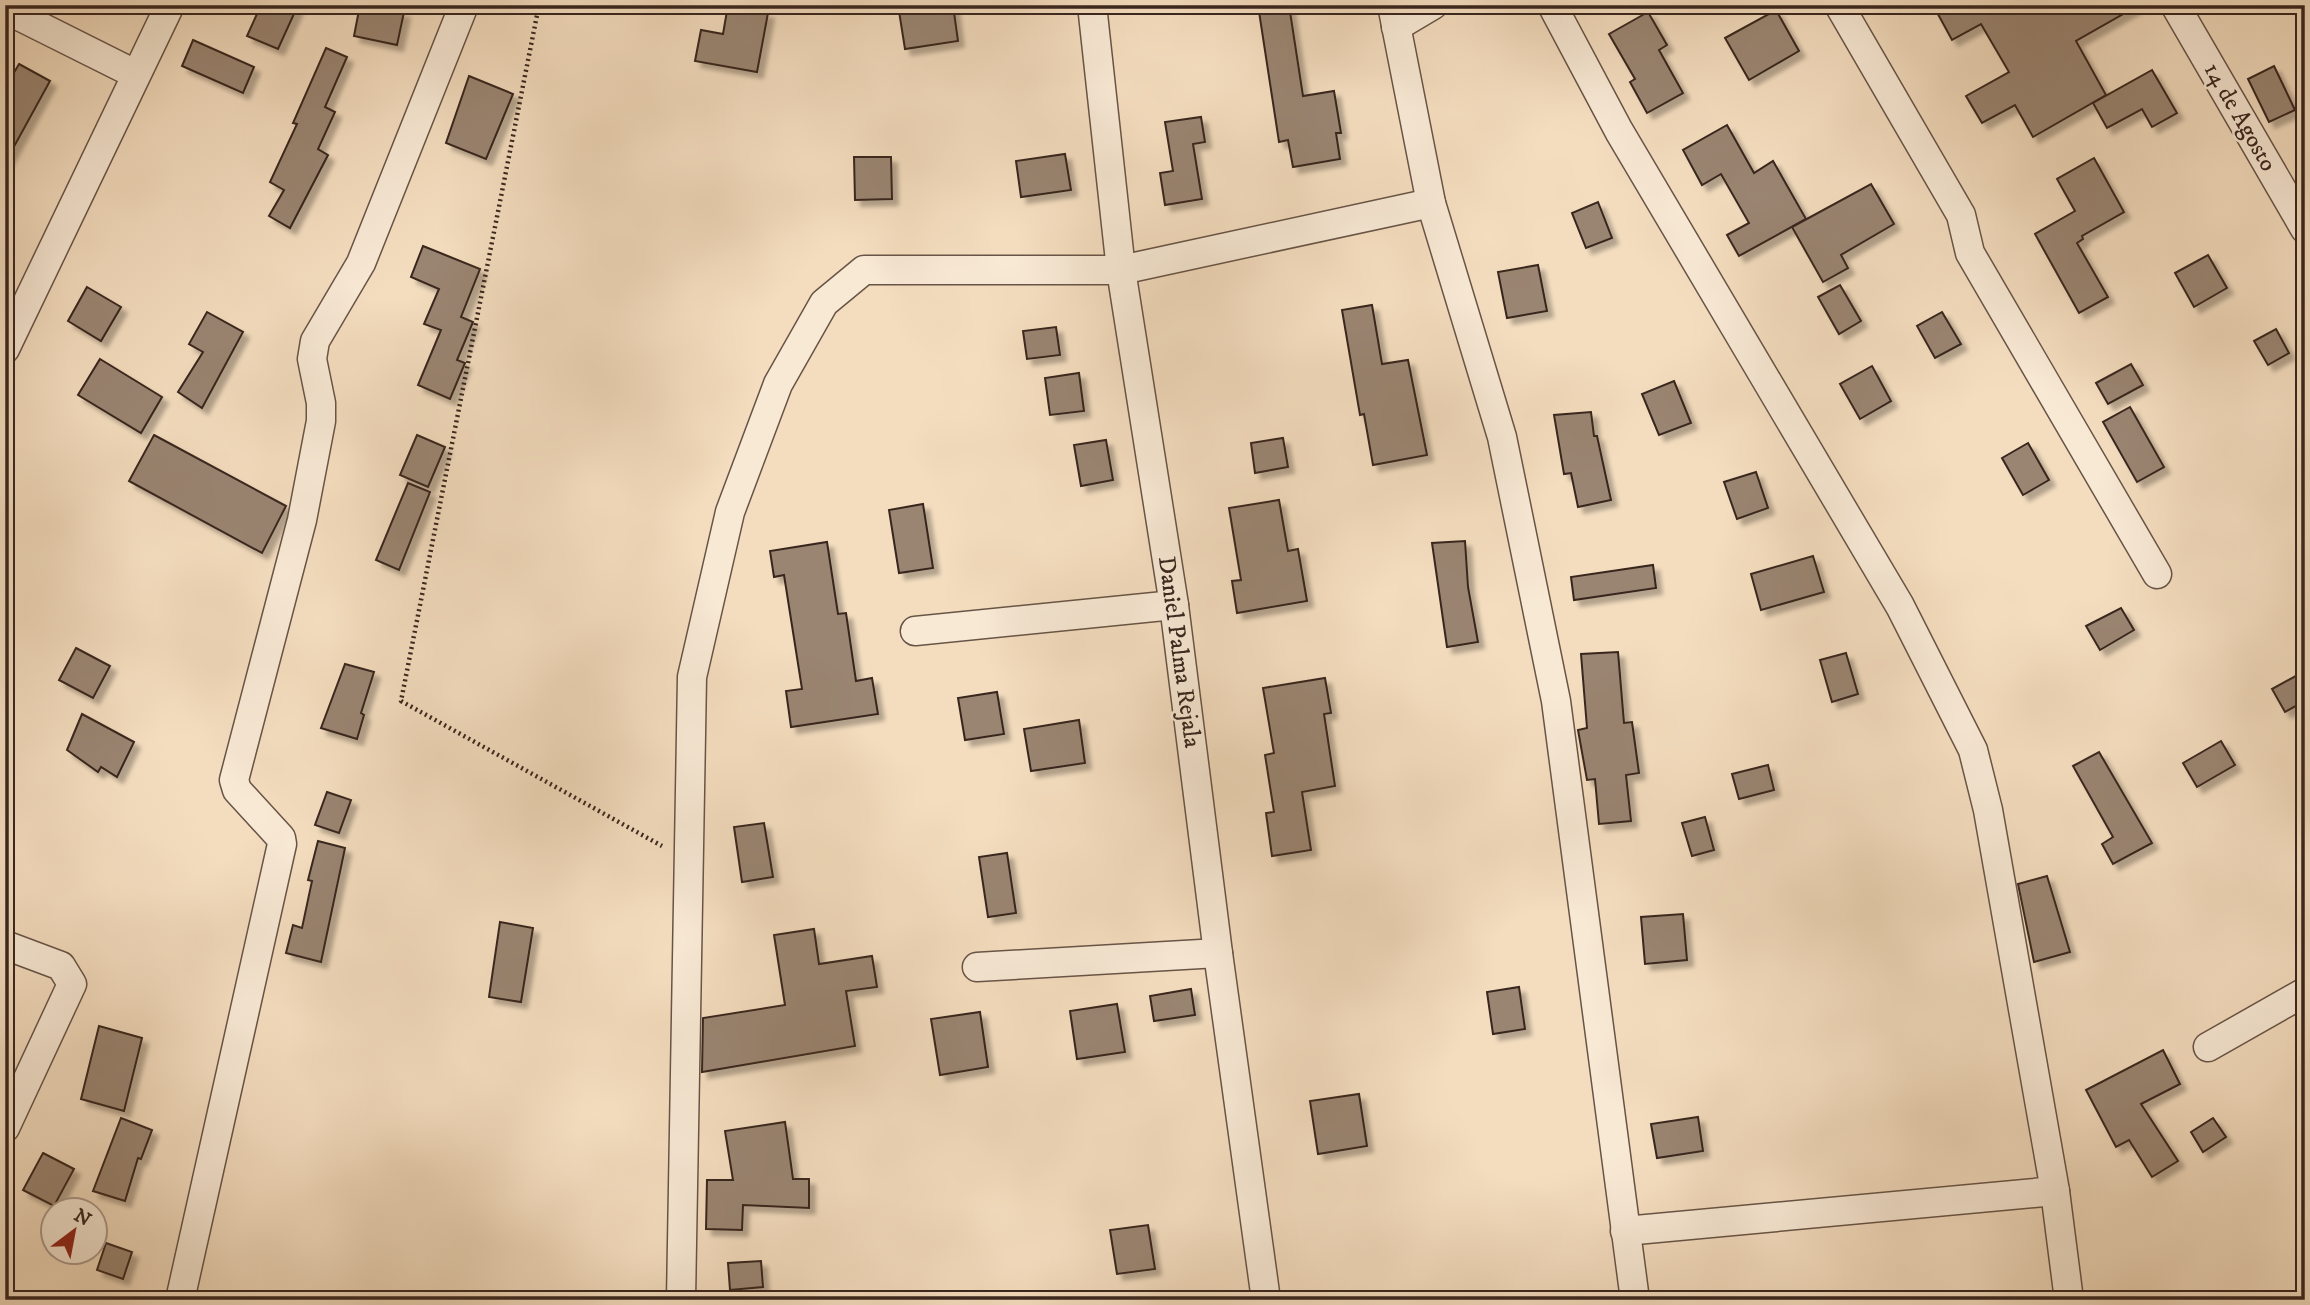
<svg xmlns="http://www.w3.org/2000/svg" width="2310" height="1305" viewBox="0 0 2310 1305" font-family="'IM FELL DW Pica',serif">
<defs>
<filter id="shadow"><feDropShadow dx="6" dy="6" stdDeviation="2" flood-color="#0004"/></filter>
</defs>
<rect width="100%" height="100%" fill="#f4ddbf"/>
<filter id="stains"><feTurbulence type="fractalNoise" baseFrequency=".00286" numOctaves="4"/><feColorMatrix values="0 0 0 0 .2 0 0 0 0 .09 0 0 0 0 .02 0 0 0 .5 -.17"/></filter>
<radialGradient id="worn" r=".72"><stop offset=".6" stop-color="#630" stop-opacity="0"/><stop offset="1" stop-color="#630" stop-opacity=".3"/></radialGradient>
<g fill="#9a8572" stroke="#39261f" stroke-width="2" filter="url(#shadow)">
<path d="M 261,5 L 298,5 L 278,49 L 247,36 Z"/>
<path d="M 360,5 L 404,12 L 397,45 L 354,36 Z"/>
<path d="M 728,5 L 768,13 L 757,72 L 695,61 L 701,30 L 723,34 Z"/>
<path d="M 898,5 L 953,5 L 958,41 L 905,49 Z"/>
<path d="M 1258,5 L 1289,5 L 1303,96 L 1334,91 L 1341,133 L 1336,133 L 1340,159 L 1293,167 L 1288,140 L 1279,142 Z"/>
<path d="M 1933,5 L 2139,5 L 2076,41 L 2106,95 L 2033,137 L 2015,105 L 1982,123 L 1966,96 L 2009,72 L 1981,24 L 1952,40 Z"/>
<path d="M 1776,10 L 1799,51 L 1749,80 L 1725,38 Z"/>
<path d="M 1648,12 L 1667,45 L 1659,50 L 1683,93 L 1647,113 L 1630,82 L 1635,79 L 1609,34 Z"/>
<path d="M 193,40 L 254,67 L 243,93 L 182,66 Z"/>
<path d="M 326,48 L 347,57 L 325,107 L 335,112 L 318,149 L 328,155 L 290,228 L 269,216 L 284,190 L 270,182 L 297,124 L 293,123 Z"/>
<path d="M 19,64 L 50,81 L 5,163 L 5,88 Z"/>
<path d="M 2274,66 L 2295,110 L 2269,122 L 2248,79 Z"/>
<path d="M 2152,70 L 2177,113 L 2152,127 L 2142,109 L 2107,128 L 2093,103 Z"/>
<path d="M 469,76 L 513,94 L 486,159 L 446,143 Z"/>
<path d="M 1201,117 L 1205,142 L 1193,144 L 1202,199 L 1165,205 L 1160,173 L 1173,171 L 1165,122 Z"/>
<path d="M 1727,125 L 1754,173 L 1773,161 L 1806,219 L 1739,256 L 1727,235 L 1749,223 L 1721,174 L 1702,185 L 1683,150 Z"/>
<path d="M 1065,154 L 1071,190 L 1021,197 L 1016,161 Z"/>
<path d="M 854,157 L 891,157 L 892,199 L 855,200 Z"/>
<path d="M 2094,158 L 2124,212 L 2082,236 L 2083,239 L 2077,243 L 2108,297 L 2079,313 L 2035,234 L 2075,211 L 2057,179 Z"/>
<path d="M 1871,184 L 1894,224 L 1841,255 L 1848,268 L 1823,282 L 1792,227 Z"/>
<path d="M 1598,202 L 1612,238 L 1586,248 L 1572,213 Z"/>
<path d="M 423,246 L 480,269 L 461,317 L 473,322 L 457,360 L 465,363 L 450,399 L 418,385 L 441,330 L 424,324 L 439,289 L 411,277 Z"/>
<path d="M 2208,255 L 2227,288 L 2194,307 L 2175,273 Z"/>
<path d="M 1538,265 L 1547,311 L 1507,318 L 1498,272 Z"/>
<path d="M 1840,285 L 1861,321 L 1839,334 L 1818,297 Z"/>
<path d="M 87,287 L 121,307 L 101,341 L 68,321 Z"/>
<path d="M 1372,305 L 1382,364 L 1408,360 L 1427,455 L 1373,465 L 1364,414 L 1360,415 L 1342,310 Z"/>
<path d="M 207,312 L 243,332 L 202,408 L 178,392 L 203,352 L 189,344 Z"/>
<path d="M 1942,312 L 1961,344 L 1935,358 L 1917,326 Z"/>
<path d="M 1056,327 L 1060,355 L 1027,359 L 1023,331 Z"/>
<path d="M 2276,329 L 2289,353 L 2268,365 L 2254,341 Z"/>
<path d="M 100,359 L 162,397 L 141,433 L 78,395 Z"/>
<path d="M 2131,364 L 2143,385 L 2108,404 L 2096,383 Z"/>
<path d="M 1872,366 L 1891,401 L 1860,419 L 1840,384 Z"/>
<path d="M 1079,373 L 1084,411 L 1050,415 L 1045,378 Z"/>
<path d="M 1674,381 L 1691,423 L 1659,435 L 1642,394 Z"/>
<path d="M 2130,407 L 2164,467 L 2137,482 L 2103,422 Z"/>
<path d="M 1591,412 L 1594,436 L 1597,436 L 1611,500 L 1578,507 L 1571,473 L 1564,474 L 1554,415 Z"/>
<path d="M 154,435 L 286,506 L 262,553 L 129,481 Z"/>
<path d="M 417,435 L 445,447 L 428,487 L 400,475 Z"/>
<path d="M 1283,438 L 1288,467 L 1255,473 L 1251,443 Z"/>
<path d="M 1106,440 L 1113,480 L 1081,486 L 1074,445 Z"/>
<path d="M 2028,443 L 2049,480 L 2023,495 L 2002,458 Z"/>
<path d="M 1756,472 L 1768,508 L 1737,519 L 1724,482 Z"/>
<path d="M 408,483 L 430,492 L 399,570 L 376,560 Z"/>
<path d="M 1279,500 L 1288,551 L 1298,549 L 1307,601 L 1237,613 L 1232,581 L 1241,580 L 1229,508 Z"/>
<path d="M 923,504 L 933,568 L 899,573 L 889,510 Z"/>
<path d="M 1465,541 L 1468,587 L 1478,642 L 1447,647 L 1432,543 Z"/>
<path d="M 827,542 L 838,614 L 846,613 L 856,681 L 872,678 L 878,714 L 791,727 L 786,691 L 802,689 L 784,575 L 774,577 L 770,551 Z"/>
<path d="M 1813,556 L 1824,592 L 1761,610 L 1751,574 Z"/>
<path d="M 1653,565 L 1656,588 L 1574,600 L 1571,577 Z"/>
<path d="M 2121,608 L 2134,630 L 2100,650 L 2086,626 Z"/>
<path d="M 76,648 L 110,666 L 93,698 L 59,680 Z"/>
<path d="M 1618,652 L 1624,723 L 1632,722 L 1639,773 L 1626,775 L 1631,821 L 1599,824 L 1595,779 L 1587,780 L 1578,730 L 1587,728 L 1581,654 Z"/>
<path d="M 1846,653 L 1858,694 L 1832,702 L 1820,660 Z"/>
<path d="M 345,664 L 374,672 L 361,713 L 364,715 L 357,739 L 321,728 Z"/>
<path d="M 2305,671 L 2305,701 L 2285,712 L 2272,689 Z"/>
<path d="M 1325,678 L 1331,713 L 1324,714 L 1335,786 L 1302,792 L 1311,850 L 1272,856 L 1266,813 L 1274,812 L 1265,755 L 1274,753 L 1263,688 Z"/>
<path d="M 997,692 L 1004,734 L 965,740 L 958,698 Z"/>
<path d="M 82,714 L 134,742 L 117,777 L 101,767 L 98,772 L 67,750 Z"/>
<path d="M 1079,720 L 1085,763 L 1031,771 L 1024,729 Z"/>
<path d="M 2221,741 L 2235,765 L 2197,787 L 2183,763 Z"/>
<path d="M 2099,752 L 2152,843 L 2113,864 L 2102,844 L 2113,837 L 2073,766 Z"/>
<path d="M 1768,765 L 1774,790 L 1739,799 L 1732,774 Z"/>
<path d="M 327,792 L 351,800 L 339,833 L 315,825 Z"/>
<path d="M 1705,817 L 1714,850 L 1692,856 L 1682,823 Z"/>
<path d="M 764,823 L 773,877 L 742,882 L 734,827 Z"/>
<path d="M 318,841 L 345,848 L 321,962 L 286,953 L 293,925 L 302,928 L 312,881 L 308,880 Z"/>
<path d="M 1007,853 L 1016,913 L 988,917 L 979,857 Z"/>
<path d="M 2047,876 L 2070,952 L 2034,962 L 2018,884 Z"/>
<path d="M 1683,914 L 1687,960 L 1645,964 L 1641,917 Z"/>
<path d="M 500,922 L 533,928 L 521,1002 L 489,997 Z"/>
<path d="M 814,929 L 819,964 L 872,956 L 877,987 L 846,991 L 855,1046 L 702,1072 L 703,1018 L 785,1005 L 774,935 Z"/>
<path d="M 1519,987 L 1525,1029 L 1493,1034 L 1487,992 Z"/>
<path d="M 1191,989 L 1195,1015 L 1154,1021 L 1150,996 Z"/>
<path d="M 1117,1004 L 1125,1052 L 1077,1059 L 1070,1011 Z"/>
<path d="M 980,1012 L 988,1067 L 940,1075 L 931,1019 Z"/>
<path d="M 99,1026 L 142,1038 L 124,1111 L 81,1099 Z"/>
<path d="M 2163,1050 L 2180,1084 L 2141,1104 L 2178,1161 L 2152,1177 L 2129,1140 L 2116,1147 L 2086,1090 Z"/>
<path d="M 1359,1094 L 1367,1146 L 1318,1154 L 1310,1101 Z"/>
<path d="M 1698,1117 L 1703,1151 L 1657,1158 L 1651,1124 Z"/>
<path d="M 121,1118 L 152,1130 L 141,1159 L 138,1158 L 125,1201 L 93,1191 Z"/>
<path d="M 2213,1118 L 2226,1137 L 2203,1152 L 2191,1132 Z"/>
<path d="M 785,1122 L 793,1179 L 809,1179 L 809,1208 L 743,1205 L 742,1230 L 706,1229 L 707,1180 L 733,1180 L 725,1131 Z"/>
<path d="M 43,1153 L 74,1169 L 54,1206 L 23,1190 Z"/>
<path d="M 1148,1225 L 1155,1269 L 1117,1274 L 1110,1230 Z"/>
<path d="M 106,1243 L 132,1252 L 123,1279 L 97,1270 Z"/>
<path d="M 761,1261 L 763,1287 L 730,1290 L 728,1263 Z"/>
</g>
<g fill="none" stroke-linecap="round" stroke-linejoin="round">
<g stroke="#685447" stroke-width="31">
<g id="street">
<path d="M 1092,5 L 1121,270 L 1174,605 L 1218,953 L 1266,1300"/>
<path d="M 1392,5 L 1431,203 L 1502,437 L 1556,701 L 1635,1300"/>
<path d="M 1552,5 L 1619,131 L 1900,606 L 1973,750 L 1988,810 L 2055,1191 L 1625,1231"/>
<path d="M 1839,5 L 1961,215 L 1970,253 L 2157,574"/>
<path d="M 2175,5 L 2305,229"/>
<path d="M 5,9 L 135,74"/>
<path d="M 1396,27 L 1433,5"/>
<path d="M 5,349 L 170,5"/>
<path d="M 915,631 L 1174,605"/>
<path d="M 5,945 L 61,966 L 72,984 L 5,1128"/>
<path d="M 977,967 L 1218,953"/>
<path d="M 2208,1047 L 2305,992"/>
<path d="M 2055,1191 L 2069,1300"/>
<path d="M 180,1300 L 282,844 L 281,838 L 237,790 L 234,780 L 302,520 L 321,421 L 321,403 L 312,359 L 315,341 L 361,263 L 464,5"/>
<path d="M 681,1300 L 692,677 L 730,512 L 778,384 L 824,303 L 864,270 L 1121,270 L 1431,203"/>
</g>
</g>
<path stroke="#39261f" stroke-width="4.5" stroke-dasharray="2 3.5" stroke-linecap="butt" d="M 539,5 L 401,701 L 662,846"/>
<use href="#street" stroke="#f8e9d5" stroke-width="28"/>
</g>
<g text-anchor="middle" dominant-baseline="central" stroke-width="5" stroke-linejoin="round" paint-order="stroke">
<g font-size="24" fill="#39261f" stroke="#f8e9d5">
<text transform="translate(2240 117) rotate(60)">14 de Agosto</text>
<text transform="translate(1179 652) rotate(82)">Daniel Palma Rejala</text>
</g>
</g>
<rect width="2310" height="1305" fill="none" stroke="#f4ddbf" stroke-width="28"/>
<rect x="7" y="7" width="2296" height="1291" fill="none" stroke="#39261f" stroke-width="3.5"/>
<rect x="14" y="14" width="2282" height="1277" fill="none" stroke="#39261f" stroke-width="2"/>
<g transform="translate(74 1231) rotate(32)"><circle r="33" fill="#f8e9d5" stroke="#ac9b8c" stroke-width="2"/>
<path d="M0-5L12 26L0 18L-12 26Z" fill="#8f2418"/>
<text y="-10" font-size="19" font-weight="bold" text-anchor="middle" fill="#39261f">N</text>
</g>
<rect width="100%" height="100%" filter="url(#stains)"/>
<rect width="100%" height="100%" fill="url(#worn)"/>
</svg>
